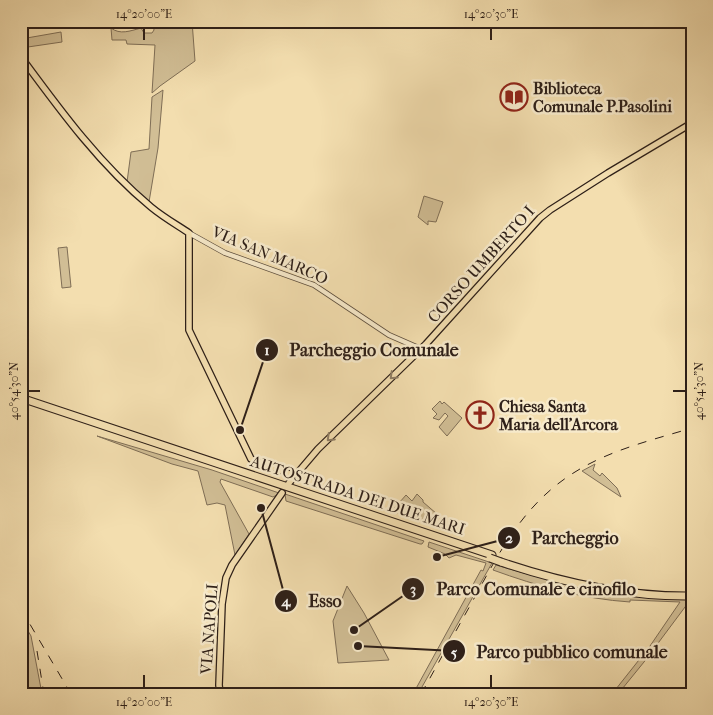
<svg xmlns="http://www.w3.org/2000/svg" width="713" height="715" viewBox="0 0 713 715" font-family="'IM FELL French Canon',serif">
<rect width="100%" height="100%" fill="#f3deaf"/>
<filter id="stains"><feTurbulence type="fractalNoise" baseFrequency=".004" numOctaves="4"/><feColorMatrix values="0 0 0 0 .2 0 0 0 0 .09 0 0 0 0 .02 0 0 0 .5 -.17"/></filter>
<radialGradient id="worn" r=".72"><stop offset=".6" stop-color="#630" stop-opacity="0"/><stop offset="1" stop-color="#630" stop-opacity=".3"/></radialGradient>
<g fill="#d1be95" stroke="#7f6e56">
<path d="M 153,21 L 192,21 L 195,61 L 160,86 L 152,93 L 155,45 L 127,44 L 126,40 L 112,40 L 111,28 C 120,35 130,31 141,28 L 144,33 L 152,33 L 154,30 Z"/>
<path d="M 61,32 L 62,42 L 21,48 L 21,39 Z"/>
<path d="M 163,90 L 158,148 L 149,202 L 127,182 L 131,152 L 149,149 L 152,97 Z"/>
<path d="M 424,196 L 443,202 L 436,222 L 428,221 L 428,225 L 418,217 Z"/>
<path d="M 67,247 L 71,287 L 62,288 L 58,248 Z"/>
<path d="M 440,401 L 442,404 L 444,402 L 462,418 L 447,436 L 439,427 L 448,416 L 445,413 L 439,420 L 433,418 L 437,414 L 432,409 Z"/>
<path d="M 97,436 L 212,470 L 279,493 L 277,495 L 273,497 L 221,479 L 220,482 L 249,534 L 235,555 L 225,505 L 217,503 L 207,505 L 198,471 L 172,464 Z"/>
<path d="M 595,464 L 593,470 L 600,476 L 602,473 L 617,488 L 621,497 L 582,471 Z"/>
<path d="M 285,494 L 424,541 L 422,544 L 420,544 L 286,501 Z"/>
<path d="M 417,494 L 423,500 L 423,502 L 437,514 L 431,524 L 392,511 L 406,495 L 412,501 Z"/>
<path d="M 429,542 L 492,563 L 418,694 L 413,694 L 481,570 L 483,571 L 486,563 L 456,555 L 449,558 L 445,554 L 428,547 Z"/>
<path d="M 496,565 C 560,584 623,600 691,599 L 644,662 L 618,694 L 612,694 L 650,646 L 680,602 L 630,600 L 630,602 C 583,599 537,586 493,570 Z"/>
<path d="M 347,586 L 364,613 L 389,660 L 338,663 L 333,621 Z"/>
<path d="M 21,619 L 31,636 L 42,694 L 24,694 L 21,683 Z"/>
</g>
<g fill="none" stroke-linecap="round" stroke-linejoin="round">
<g stroke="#5e4f3e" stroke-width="6">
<path id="minor" d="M 189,233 L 225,253 L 314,285 L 389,335 L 421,349"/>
</g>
<g stroke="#2d1f18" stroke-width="8">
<g id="major">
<path d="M 21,57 C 60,110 100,165 151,207 C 163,217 177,225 189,233 L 189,330 L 251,459 L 295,476"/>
<path d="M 289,483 L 318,449 L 426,344 L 540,218 L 550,210 L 608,173 L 692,123"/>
<path d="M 220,694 L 219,685 L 222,604 L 226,578 L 232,565 L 282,493"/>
</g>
</g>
<g stroke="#2d1f18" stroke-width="9">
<g id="highway">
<path d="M 21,398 L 492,555"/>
<path d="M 501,562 C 563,583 626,597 692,596"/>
</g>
</g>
<use href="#minor" stroke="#f7eacb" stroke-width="4.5"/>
<use href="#major" stroke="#f3deaf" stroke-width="5.5"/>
<use href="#highway" stroke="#f3deaf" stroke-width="7"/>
<g stroke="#2d1f18" stroke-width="1" stroke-dasharray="9 9" stroke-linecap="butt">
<path d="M 21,586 L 28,610"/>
<path d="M 21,609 L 71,694"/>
<path d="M 37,651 L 44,694"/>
<path d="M 21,690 L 23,694"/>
<path d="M 421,694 C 438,664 454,634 471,604 C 499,553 523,504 575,472 C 610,450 652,440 692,428"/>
</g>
<g stroke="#2d1f18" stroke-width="9" stroke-linecap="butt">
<path id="highway-bridge" d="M 490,558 L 501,562"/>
</g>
<use href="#highway-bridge" stroke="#f3deaf" stroke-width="7"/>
</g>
<defs><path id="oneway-chevron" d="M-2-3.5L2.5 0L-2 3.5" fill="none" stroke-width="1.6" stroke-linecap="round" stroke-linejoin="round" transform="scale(1.25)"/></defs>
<g stroke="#907e64">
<use href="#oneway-chevron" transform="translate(393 376) rotate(136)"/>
<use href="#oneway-chevron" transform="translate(330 438) rotate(136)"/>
</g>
<path fill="none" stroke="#2d1f18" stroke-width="2" d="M 144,28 L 144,40M 491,28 L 491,40M 28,391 L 40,391M 673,391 L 686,391M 144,675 L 144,688M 491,675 L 491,688"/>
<defs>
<g id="library-ring" transform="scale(1.4375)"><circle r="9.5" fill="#f7eacb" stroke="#8f2418" stroke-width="1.5"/><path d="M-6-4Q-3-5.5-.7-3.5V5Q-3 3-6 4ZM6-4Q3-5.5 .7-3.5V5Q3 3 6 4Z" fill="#8f2418"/></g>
<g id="church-ring" transform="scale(1.4375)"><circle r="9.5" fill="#f7eacb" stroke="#8f2418" stroke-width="1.5"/><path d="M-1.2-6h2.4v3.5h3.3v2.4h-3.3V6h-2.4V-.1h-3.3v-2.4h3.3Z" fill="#8f2418"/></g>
</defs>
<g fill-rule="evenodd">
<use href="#library-ring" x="514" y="97"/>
<use href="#church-ring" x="480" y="415"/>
</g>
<g text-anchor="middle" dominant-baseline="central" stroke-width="5" stroke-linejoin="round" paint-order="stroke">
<g font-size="16" font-weight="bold" fill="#2d1f18" stroke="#f7eacb" text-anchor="start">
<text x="533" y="88">Biblioteca<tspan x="533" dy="18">Comunale P.Pasolini</tspan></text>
<text x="499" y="406">Chiesa Santa<tspan x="499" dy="18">Maria dell'Arcora</tspan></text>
</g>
<g font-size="16" fill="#2d1f18" stroke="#f7eacb">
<text transform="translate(270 255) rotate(23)">VIA SAN MARCO</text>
<text transform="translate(481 264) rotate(-48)">CORSO UMBERTO I</text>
<text transform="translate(358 495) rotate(18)">AUTOSTRADA DEI DUE MARI</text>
<text transform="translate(209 629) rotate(-86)">VIA NAPOLI</text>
</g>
</g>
<path fill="none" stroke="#2d1f18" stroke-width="2" d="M240 430L267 350M437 557L509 538M354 630L413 589M261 508L286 601M358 646L454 651"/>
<g fill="#2d1f18" stroke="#f7eacb" stroke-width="2">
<circle cx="240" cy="430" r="5"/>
<circle cx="437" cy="557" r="5"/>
<circle cx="354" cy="630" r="5"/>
<circle cx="261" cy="508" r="5"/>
<circle cx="358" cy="646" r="5"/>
<circle cx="267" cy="350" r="12"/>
<circle cx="509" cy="538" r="12"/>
<circle cx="413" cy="589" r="12"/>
<circle cx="286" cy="601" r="12"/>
<circle cx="454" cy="651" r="12"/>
</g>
<g font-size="15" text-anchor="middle" font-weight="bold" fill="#fff">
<text x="267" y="355">1</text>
<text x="509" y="543">2</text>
<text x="413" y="594">3</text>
<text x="286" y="606">4</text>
<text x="454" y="657">5</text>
</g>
<g font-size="18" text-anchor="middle" font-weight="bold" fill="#2d1f18" stroke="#f7eacb" stroke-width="5" stroke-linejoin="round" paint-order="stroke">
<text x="374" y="356">Parcheggio Comunale</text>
<text x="575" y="544">Parcheggio</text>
<text x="536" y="595">Parco Comunale e cinofilo</text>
<text x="325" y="607">Esso</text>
<text x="572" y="658">Parco pubblico comunale</text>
</g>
<rect width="713" height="715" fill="none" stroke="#f3deaf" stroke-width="55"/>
<rect x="28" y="28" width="658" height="660" fill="none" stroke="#2d1f18" stroke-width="2"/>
<g font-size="12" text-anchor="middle" fill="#2d1f18">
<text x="144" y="18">14°20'00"E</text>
<text x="491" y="18">14°20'30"E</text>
<text transform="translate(14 391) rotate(-90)" y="4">40°54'30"N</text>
<text transform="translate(699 391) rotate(-90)" y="4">40°54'30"N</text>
<text x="144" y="706">14°20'00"E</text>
<text x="491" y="706">14°20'30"E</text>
</g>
<rect width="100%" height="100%" filter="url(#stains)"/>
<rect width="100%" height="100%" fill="url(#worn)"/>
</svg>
